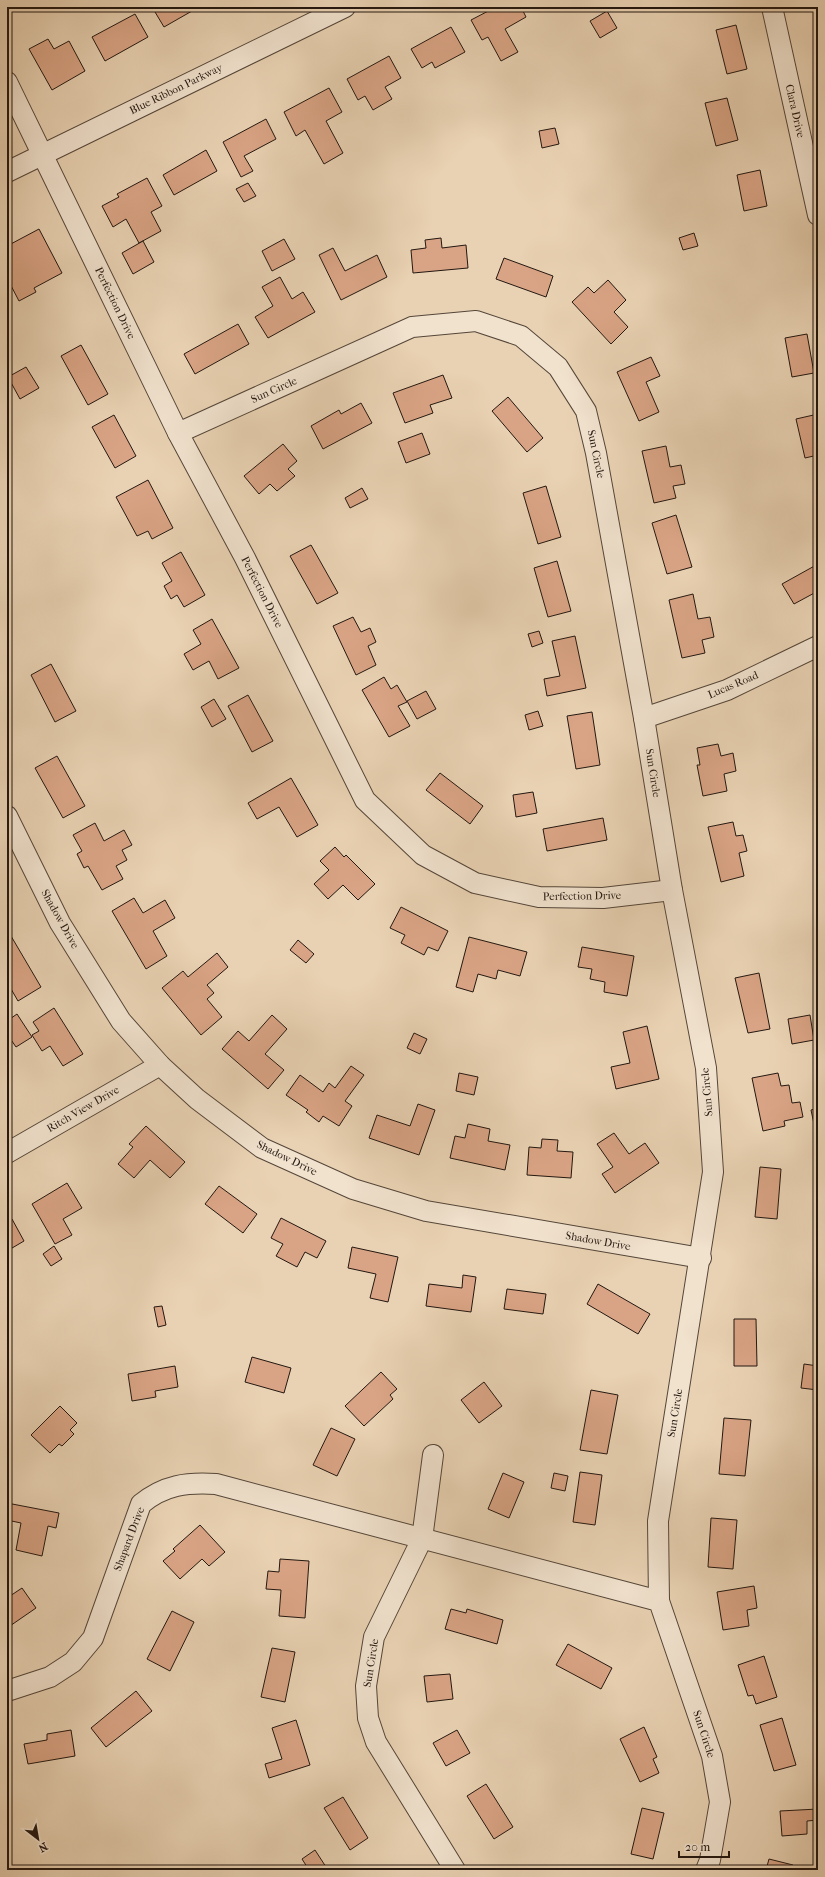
<svg xmlns="http://www.w3.org/2000/svg" width="825" height="1877" viewBox="0 0 825 1877" font-family="'IM FELL French Canon',serif">
<rect width="100%" height="100%" fill="#e9d2b3"/>
<filter id="stains"><feTurbulence type="fractalNoise" baseFrequency=".005" numOctaves="4"/><feColorMatrix values="0 0 0 0 .2 0 0 0 0 .09 0 0 0 0 .02 0 0 0 .5 -.17"/></filter>
<radialGradient id="worn" r=".72"><stop offset=".6" stop-color="#630" stop-opacity="0"/><stop offset="1" stop-color="#630" stop-opacity=".3"/></radialGradient>
<g fill="#d9a485" stroke="#231710">
<path d="M 152,7 L 199,7 L 164,27 Z"/>
<path d="M 496,7 L 521,7 L 526,17 L 505,29 L 518,52 L 501,61 L 488,37 L 482,40 L 471,20 Z"/>
<path d="M 607,11 L 617,28 L 600,38 L 590,21 Z"/>
<path d="M 135,14 L 148,37 L 105,61 L 92,37 Z"/>
<path d="M 736,25 L 747,69 L 727,74 L 716,30 Z"/>
<path d="M 451,27 L 465,52 L 435,68 L 432,62 L 422,68 L 411,49 Z"/>
<path d="M 48,39 L 54,49 L 69,41 L 85,71 L 52,90 L 29,49 Z"/>
<path d="M 389,56 L 401,78 L 385,87 L 392,99 L 373,110 L 365,96 L 358,100 L 347,79 Z"/>
<path d="M 329,88 L 342,112 L 326,121 L 343,153 L 324,164 L 305,130 L 296,136 L 284,112 Z"/>
<path d="M 727,98 L 738,140 L 716,146 L 705,103 Z"/>
<path d="M 266,119 L 276,139 L 244,156 L 253,171 L 241,177 L 223,142 Z"/>
<path d="M 555,128 L 559,144 L 542,148 L 539,131 Z"/>
<path d="M 206,150 L 217,171 L 174,195 L 163,175 Z"/>
<path d="M 760,170 L 767,206 L 744,211 L 737,175 Z"/>
<path d="M 147,178 L 162,206 L 151,212 L 161,231 L 139,243 L 126,219 L 113,227 L 102,206 L 119,197 L 117,194 Z"/>
<path d="M 248,183 L 256,196 L 244,202 L 236,189 Z"/>
<path d="M 39,229 L 62,273 L 34,288 L 36,292 L 19,301 L 7,278 L 7,246 Z"/>
<path d="M 694,233 L 698,246 L 683,250 L 679,238 Z"/>
<path d="M 441,238 L 442,248 L 466,245 L 468,268 L 413,273 L 411,250 L 426,248 L 425,240 Z"/>
<path d="M 284,239 L 295,259 L 272,271 L 262,251 Z"/>
<path d="M 143,241 L 154,262 L 133,274 L 122,253 Z"/>
<path d="M 333,248 L 345,271 L 377,255 L 387,277 L 341,300 L 319,255 Z"/>
<path d="M 504,258 L 553,276 L 546,297 L 496,279 Z"/>
<path d="M 280,277 L 292,299 L 303,292 L 315,312 L 268,338 L 255,317 L 273,306 L 262,287 Z"/>
<path d="M 608,280 L 626,300 L 614,312 L 628,327 L 611,344 L 572,302 L 588,287 L 594,293 Z"/>
<path d="M 238,324 L 249,344 L 195,374 L 184,354 Z"/>
<path d="M 807,334 L 814,373 L 792,377 L 785,338 Z"/>
<path d="M 81,345 L 108,394 L 88,405 L 61,356 Z"/>
<path d="M 651,357 L 660,376 L 646,382 L 659,412 L 639,421 L 617,372 Z"/>
<path d="M 26,367 L 39,388 L 20,399 L 8,377 Z"/>
<path d="M 443,375 L 452,398 L 430,405 L 433,413 L 405,423 L 393,393 Z"/>
<path d="M 508,397 L 543,438 L 527,452 L 492,411 Z"/>
<path d="M 361,403 L 372,423 L 323,449 L 311,426 L 339,410 L 341,414 Z"/>
<path d="M 818,414 L 818,455 L 805,458 L 796,419 Z"/>
<path d="M 114,415 L 136,456 L 115,468 L 92,427 Z"/>
<path d="M 422,433 L 430,454 L 406,463 L 398,442 Z"/>
<path d="M 283,444 L 297,461 L 288,469 L 295,476 L 277,491 L 270,484 L 259,494 L 244,476 Z"/>
<path d="M 666,446 L 670,467 L 681,465 L 685,484 L 673,486 L 676,498 L 654,503 L 642,451 Z"/>
<path d="M 148,480 L 173,528 L 152,539 L 148,531 L 137,536 L 116,497 Z"/>
<path d="M 546,486 L 561,537 L 538,544 L 523,493 Z"/>
<path d="M 362,488 L 368,499 L 350,508 L 345,498 Z"/>
<path d="M 676,515 L 692,567 L 667,574 L 652,523 Z"/>
<path d="M 311,545 L 338,593 L 317,604 L 290,556 Z"/>
<path d="M 181,552 L 205,595 L 184,607 L 177,595 L 171,599 L 164,586 L 172,581 L 162,563 Z"/>
<path d="M 557,561 L 571,611 L 548,617 L 534,568 Z"/>
<path d="M 818,564 L 818,591 L 794,604 L 782,584 Z"/>
<path d="M 693,594 L 698,619 L 710,617 L 714,637 L 702,640 L 705,653 L 682,658 L 669,600 Z"/>
<path d="M 353,617 L 361,632 L 370,628 L 376,642 L 368,646 L 376,665 L 356,675 L 333,626 Z"/>
<path d="M 212,619 L 239,668 L 218,679 L 209,661 L 193,670 L 184,654 L 201,644 L 193,630 Z"/>
<path d="M 539,631 L 543,643 L 532,647 L 528,634 Z"/>
<path d="M 575,636 L 586,688 L 547,696 L 544,679 L 560,676 L 552,641 Z"/>
<path d="M 51,664 L 76,711 L 55,722 L 31,675 Z"/>
<path d="M 384,677 L 391,689 L 397,685 L 407,702 L 398,706 L 410,726 L 389,737 L 362,690 Z"/>
<path d="M 426,691 L 436,709 L 417,719 L 407,701 Z"/>
<path d="M 248,695 L 273,741 L 252,752 L 228,706 Z"/>
<path d="M 214,699 L 226,719 L 212,727 L 201,707 Z"/>
<path d="M 538,711 L 543,726 L 529,730 L 525,715 Z"/>
<path d="M 592,712 L 600,765 L 576,769 L 567,716 Z"/>
<path d="M 718,744 L 721,756 L 733,753 L 736,771 L 724,774 L 727,791 L 703,796 L 697,765 L 700,765 L 697,748 Z"/>
<path d="M 57,756 L 85,806 L 63,818 L 35,768 Z"/>
<path d="M 440,773 L 483,806 L 470,824 L 426,790 Z"/>
<path d="M 291,778 L 318,825 L 297,837 L 279,807 L 257,819 L 248,803 Z"/>
<path d="M 533,792 L 537,813 L 516,817 L 513,795 Z"/>
<path d="M 603,818 L 607,840 L 547,851 L 543,829 Z"/>
<path d="M 733,822 L 736,836 L 743,835 L 747,851 L 739,853 L 744,876 L 721,882 L 708,827 Z"/>
<path d="M 95,823 L 104,841 L 124,830 L 132,845 L 122,850 L 127,860 L 116,866 L 123,879 L 102,890 L 88,866 L 84,868 L 77,854 L 82,851 L 73,835 Z"/>
<path d="M 335,847 L 344,857 L 346,855 L 375,884 L 358,900 L 343,885 L 328,899 L 314,884 L 329,870 L 320,861 Z"/>
<path d="M 134,898 L 143,913 L 165,900 L 175,918 L 153,931 L 167,956 L 146,969 L 112,911 Z"/>
<path d="M 401,907 L 448,931 L 438,951 L 428,947 L 424,955 L 401,943 L 405,935 L 390,928 Z"/>
<path d="M 11,936 L 41,987 L 18,1001 L 7,982 L 7,939 Z"/>
<path d="M 469,937 L 527,952 L 520,976 L 498,970 L 496,979 L 478,974 L 473,992 L 456,987 Z"/>
<path d="M 298,940 L 314,954 L 306,963 L 290,950 Z"/>
<path d="M 582,947 L 634,956 L 627,996 L 604,992 L 605,982 L 590,979 L 592,969 L 578,967 Z"/>
<path d="M 217,953 L 228,967 L 207,985 L 214,993 L 207,999 L 222,1017 L 201,1035 L 162,988 L 183,971 L 188,977 Z"/>
<path d="M 759,973 L 770,1029 L 748,1033 L 735,978 Z"/>
<path d="M 54,1008 L 83,1054 L 63,1066 L 50,1046 L 42,1051 L 32,1035 L 39,1031 L 33,1022 Z"/>
<path d="M 17,1014 L 32,1037 L 16,1047 L 7,1034 L 7,1021 Z"/>
<path d="M 272,1015 L 287,1029 L 265,1054 L 284,1070 L 268,1089 L 222,1049 L 238,1031 L 249,1041 Z"/>
<path d="M 810,1015 L 814,1040 L 792,1044 L 788,1019 Z"/>
<path d="M 647,1026 L 659,1079 L 616,1089 L 611,1067 L 630,1063 L 623,1032 Z"/>
<path d="M 414,1033 L 427,1039 L 420,1054 L 407,1048 Z"/>
<path d="M 351,1066 L 364,1075 L 345,1101 L 352,1106 L 339,1126 L 323,1116 L 319,1122 L 306,1112 L 308,1110 L 286,1095 L 300,1075 L 323,1092 L 329,1083 L 335,1088 Z"/>
<path d="M 459,1073 L 478,1077 L 474,1095 L 456,1091 Z"/>
<path d="M 778,1073 L 781,1086 L 789,1085 L 792,1103 L 800,1102 L 803,1117 L 784,1121 L 785,1126 L 763,1131 L 752,1078 Z"/>
<path d="M 418,1104 L 435,1110 L 419,1155 L 369,1138 L 377,1115 L 410,1126 Z"/>
<path d="M 818,1108 L 818,1138 L 817,1138 L 811,1110 Z"/>
<path d="M 468,1124 L 490,1129 L 488,1141 L 510,1145 L 505,1170 L 450,1158 L 455,1136 L 465,1138 Z"/>
<path d="M 146,1126 L 185,1162 L 170,1178 L 150,1160 L 134,1178 L 118,1164 L 133,1147 L 129,1144 Z"/>
<path d="M 614,1133 L 629,1154 L 645,1143 L 659,1163 L 615,1193 L 602,1174 L 613,1167 L 597,1144 Z"/>
<path d="M 542,1139 L 558,1140 L 557,1151 L 573,1152 L 571,1178 L 527,1175 L 529,1147 L 541,1148 Z"/>
<path d="M 760,1167 L 781,1169 L 777,1219 L 755,1217 Z"/>
<path d="M 67,1183 L 82,1208 L 63,1219 L 72,1235 L 55,1244 L 32,1204 Z"/>
<path d="M 219,1186 L 257,1214 L 243,1233 L 205,1204 Z"/>
<path d="M 281,1218 L 326,1241 L 317,1258 L 305,1252 L 297,1267 L 276,1256 L 283,1244 L 271,1238 Z"/>
<path d="M 12,1219 L 24,1241 L 7,1251 L 7,1222 Z"/>
<path d="M 54,1246 L 62,1259 L 51,1266 L 43,1254 Z"/>
<path d="M 352,1247 L 398,1257 L 388,1302 L 370,1298 L 376,1274 L 348,1268 Z"/>
<path d="M 463,1275 L 476,1277 L 471,1312 L 426,1306 L 429,1284 L 462,1288 Z"/>
<path d="M 598,1284 L 650,1314 L 638,1334 L 587,1304 Z"/>
<path d="M 507,1289 L 546,1294 L 543,1314 L 504,1309 Z"/>
<path d="M 162,1306 L 166,1325 L 158,1327 L 154,1307 Z"/>
<path d="M 734,1319 L 756,1319 L 757,1366 L 734,1366 Z"/>
<path d="M 252,1357 L 291,1368 L 284,1393 L 245,1382 Z"/>
<path d="M 804,1364 L 818,1366 L 818,1390 L 801,1388 Z"/>
<path d="M 175,1366 L 178,1387 L 155,1391 L 156,1397 L 132,1401 L 128,1374 Z"/>
<path d="M 381,1372 L 397,1389 L 390,1395 L 393,1399 L 364,1426 L 345,1406 Z"/>
<path d="M 484,1382 L 502,1406 L 479,1423 L 461,1400 Z"/>
<path d="M 591,1390 L 618,1395 L 607,1454 L 580,1450 Z"/>
<path d="M 60,1406 L 77,1423 L 70,1430 L 74,1434 L 62,1446 L 59,1444 L 50,1453 L 31,1435 Z"/>
<path d="M 724,1418 L 751,1420 L 745,1476 L 719,1474 Z"/>
<path d="M 331,1428 L 355,1439 L 337,1476 L 313,1465 Z"/>
<path d="M 580,1472 L 602,1475 L 595,1525 L 573,1522 Z"/>
<path d="M 503,1473 L 524,1482 L 509,1518 L 488,1509 Z"/>
<path d="M 554,1473 L 568,1476 L 565,1491 L 551,1488 Z"/>
<path d="M 7,1503 L 59,1513 L 56,1528 L 48,1526 L 42,1556 L 16,1550 L 21,1523 L 7,1520 Z"/>
<path d="M 711,1518 L 737,1520 L 733,1569 L 708,1567 Z"/>
<path d="M 200,1525 L 225,1552 L 209,1566 L 202,1559 L 180,1579 L 163,1561 L 175,1551 L 173,1549 Z"/>
<path d="M 280,1559 L 309,1561 L 305,1618 L 279,1616 L 281,1590 L 266,1589 L 268,1571 L 279,1572 Z"/>
<path d="M 754,1586 L 757,1608 L 747,1610 L 749,1626 L 723,1630 L 717,1592 Z"/>
<path d="M 22,1588 L 36,1608 L 7,1628 L 7,1598 Z"/>
<path d="M 451,1609 L 466,1613 L 467,1609 L 503,1620 L 497,1644 L 445,1629 Z"/>
<path d="M 172,1611 L 194,1622 L 170,1671 L 147,1659 Z"/>
<path d="M 568,1644 L 612,1668 L 601,1689 L 556,1665 Z"/>
<path d="M 272,1648 L 295,1652 L 285,1702 L 261,1697 Z"/>
<path d="M 764,1656 L 777,1697 L 756,1704 L 753,1695 L 748,1696 L 738,1665 Z"/>
<path d="M 450,1674 L 453,1699 L 427,1702 L 424,1676 Z"/>
<path d="M 136,1691 L 152,1711 L 106,1747 L 91,1728 Z"/>
<path d="M 782,1718 L 796,1765 L 774,1771 L 760,1725 Z"/>
<path d="M 296,1720 L 310,1765 L 269,1778 L 265,1764 L 282,1759 L 272,1728 Z"/>
<path d="M 644,1727 L 657,1757 L 653,1759 L 659,1773 L 640,1782 L 620,1739 Z"/>
<path d="M 71,1730 L 75,1756 L 28,1764 L 24,1744 L 47,1740 L 47,1734 Z"/>
<path d="M 457,1730 L 470,1753 L 446,1766 L 433,1743 Z"/>
<path d="M 486,1784 L 513,1827 L 494,1839 L 467,1796 Z"/>
<path d="M 343,1797 L 368,1838 L 350,1850 L 324,1808 Z"/>
<path d="M 642,1808 L 664,1813 L 653,1859 L 631,1854 Z"/>
<path d="M 818,1809 L 818,1820 L 807,1821 L 807,1834 L 782,1836 L 780,1811 Z"/>
<path d="M 315,1850 L 328,1870 L 309,1870 L 302,1859 Z"/>
<path d="M 769,1859 L 793,1865 L 792,1870 L 766,1870 Z"/>
</g>
<g fill="none" stroke-linecap="round" stroke-linejoin="round">
<g stroke="#544639" stroke-width="22">
<g id="minor">
<path d="M 772,7 L 818,215"/>
<path d="M 7,82 L 178,433 L 245,558 L 365,800 L 423,855 L 475,883 L 539,897 L 603,898 L 672,890"/>
<path d="M 7,172 L 345,7"/>
<path d="M 178,433 L 412,327 L 476,321 L 521,336 L 558,367 L 586,411 L 596,453 L 644,718 L 672,890 L 706,1068 L 713,1172 L 658,1521 L 659,1601"/>
<path d="M 644,718 L 727,690 L 818,646"/>
<path d="M 7,816 L 60,923 L 121,1021 L 160,1065 L 197,1099 L 262,1148 L 353,1189 L 426,1211 L 701,1258"/>
<path d="M 7,1153 L 160,1065"/>
<path d="M 433,1455 L 422,1539 L 374,1637 L 366,1686 L 368,1718 L 376,1742 L 455,1870"/>
<path d="M 7,1691 L 50,1677 L 73,1662 L 93,1638 L 141,1504 C 164,1485 187,1482 216,1484 L 659,1601 L 712,1756 L 720,1802 L 710,1860 L 706,1870"/>
</g>
</g>
<use href="#minor" stroke="#f1e2ce" stroke-width="20"/>
</g>
<g text-anchor="middle" dominant-baseline="central" stroke-width="4" stroke-linejoin="round" paint-order="stroke">
<g font-size="11" fill="#231710" stroke="#f1e2ce">
<text transform="translate(176 89) rotate(-26)">Blue Ribbon Parkway</text>
<text transform="translate(795 111) rotate(77)">Clara Drive</text>
<text transform="translate(115 303) rotate(64)">Perfection Drive</text>
<text transform="translate(274 390) rotate(-24)">Sun Circle</text>
<text transform="translate(596 454) rotate(78)">Sun Circle</text>
<text transform="translate(262 592) rotate(63)">Perfection Drive</text>
<text transform="translate(733 685) rotate(-23)">Lucas Road</text>
<text transform="translate(653 773) rotate(81)">Sun Circle</text>
<text transform="translate(582 896) rotate(-1)">Perfection Drive</text>
<text transform="translate(60 919) rotate(61)">Shadow Drive</text>
<text transform="translate(707 1092) rotate(-95)">Sun Circle</text>
<text transform="translate(83 1109) rotate(-30)">Ritch View Drive</text>
<text transform="translate(287 1158) rotate(26)">Shadow Drive</text>
<text transform="translate(598 1241) rotate(10)">Shadow Drive</text>
<text transform="translate(675 1413) rotate(-81)">Sun Circle</text>
<text transform="translate(129 1539) rotate(-69)">Shapard Drive</text>
<text transform="translate(371 1663) rotate(-81)">Sun Circle</text>
<text transform="translate(704 1734) rotate(72)">Sun Circle</text>
</g>
</g>
<rect width="825" height="1877" fill="none" stroke="#e9d2b3" stroke-width="24"/>
<rect x="8" y="8" width="809" height="1861" fill="none" stroke="#231710" stroke-width="2"/>
<rect x="12" y="12" width="801" height="1853" fill="none" stroke="#231710"/>
<g transform="translate(38 1839) rotate(149)" stroke="#f1e2ce" stroke-width="3" paint-order="stroke">
<path d="M0-3L7 15L0 10L-7 15Z" fill="#231710"/>
<text y="-6" font-size="11" font-weight="bold" text-anchor="middle" fill="#231710">N</text>
</g>
<path d="M679 1851v6h50v-6" fill="none" stroke="#231710" stroke-width="2"/>
<text x="685" y="1851" font-size="12" fill="#231710" stroke="#f1e2ce" stroke-width="3" paint-order="stroke">20 m</text>
<rect width="100%" height="100%" filter="url(#stains)"/>
<rect width="100%" height="100%" fill="url(#worn)"/>
</svg>
